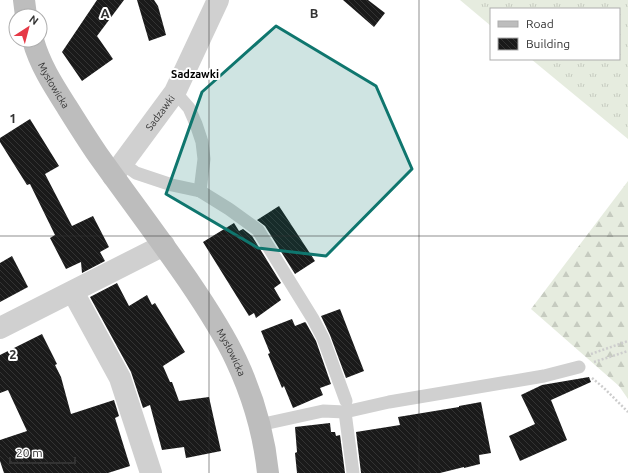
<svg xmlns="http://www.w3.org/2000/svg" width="628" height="473" viewBox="0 0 628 473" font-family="Ubuntu,sans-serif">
<defs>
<pattern id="grass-tufts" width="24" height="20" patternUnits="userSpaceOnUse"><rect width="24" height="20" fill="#e6ecdf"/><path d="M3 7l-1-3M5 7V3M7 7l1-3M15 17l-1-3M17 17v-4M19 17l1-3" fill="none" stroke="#c6cbc0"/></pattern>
<pattern id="forest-firs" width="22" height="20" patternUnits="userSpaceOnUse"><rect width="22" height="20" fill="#e6ecdf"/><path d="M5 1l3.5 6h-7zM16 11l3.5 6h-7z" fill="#c6cbc0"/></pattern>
<pattern id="building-back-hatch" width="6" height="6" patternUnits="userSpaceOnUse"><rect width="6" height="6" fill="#1a1a1a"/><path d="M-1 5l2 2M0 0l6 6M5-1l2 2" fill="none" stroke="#333"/></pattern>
</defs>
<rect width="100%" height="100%" fill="#fff"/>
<path fill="url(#grass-tufts)" d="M 460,0 L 628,0 L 628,139 L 531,59 L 619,59 L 619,9 L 491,9 L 491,26 Z"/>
<path fill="url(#forest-firs)" d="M 628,181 L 628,399 L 619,386 L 531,309 Z"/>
<g fill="url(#building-back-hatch)">
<path d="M 97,0 L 124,0 L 97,36 L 113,59 L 82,81 L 62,52 Z"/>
<path d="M 137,0 L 154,0 L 158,6 L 166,35 L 149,41 Z"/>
<path d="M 343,0 L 368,0 L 385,13 L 374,27 Z"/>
<path d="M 30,119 L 59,166 L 45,174 L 72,226 L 93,216 L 109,247 L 100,252 L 105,261 L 82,273 L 81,262 L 66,269 L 50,238 L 55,235 L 30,184 L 27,185 L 0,142 L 0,138 Z"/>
<path d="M 279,206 L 315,261 L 295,274 L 265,226 L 257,220 Z"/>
<path d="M 234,223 L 239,231 L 243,229 L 252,236 L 281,283 L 274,288 L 281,300 L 256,318 L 254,313 L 249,316 L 203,242 Z"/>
<path d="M 12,256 L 28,287 L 0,302 L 0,263 Z"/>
<path d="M 117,283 L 129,306 L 147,295 L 152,305 L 155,303 L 185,352 L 163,366 L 170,382 L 172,382 L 179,401 L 209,397 L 221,451 L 186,458 L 184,447 L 162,450 L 150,405 L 143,408 L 131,372 L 90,297 Z"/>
<path d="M 340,309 L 364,371 L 346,378 L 330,335 L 321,316 Z"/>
<path d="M 292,319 L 295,326 L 305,322 L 306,323 L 316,341 L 331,384 L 320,388 L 323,395 L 293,408 L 284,386 L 282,388 L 268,354 L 270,353 L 261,331 Z"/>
<path d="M 42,334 L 57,364 L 55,365 L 61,377 L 71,414 L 114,400 L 119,416 L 115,418 L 130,466 L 108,473 L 4,473 L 0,461 L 0,440 L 27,431 L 8,390 L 0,393 L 0,355 Z"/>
<path d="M 589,377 L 591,382 L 551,400 L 567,440 L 520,461 L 509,436 L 535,424 L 521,395 L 542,385 Z"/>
<path d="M 481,402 L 491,453 L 479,455 L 480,464 L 464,468 L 464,467 L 440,473 L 361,473 L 356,432 L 400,425 L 398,417 L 459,407 L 459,406 Z"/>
<path d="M 330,423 L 331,432 L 335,432 L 336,436 L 340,435 L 345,473 L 297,473 L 295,453 L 297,452 L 295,427 Z"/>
</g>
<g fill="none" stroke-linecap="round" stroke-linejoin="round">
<g stroke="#cdcdcd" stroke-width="2.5" stroke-dasharray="2 2" stroke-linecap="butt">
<path d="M 591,354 L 628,341"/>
<path d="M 594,362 L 628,351"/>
<path d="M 592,378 L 604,388 L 628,412"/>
</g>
<g stroke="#d0d0d0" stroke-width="13">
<path d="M 175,92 L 189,108 L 196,124 L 202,142 L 204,159 L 200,191"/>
<path d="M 122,163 L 136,173 L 172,185 L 200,191 L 229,209 L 258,230 L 313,319 L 323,338 L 346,401"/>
<path d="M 345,412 L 353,473"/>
<path d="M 259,425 L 323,411 L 345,412 L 389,402 L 544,376 L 579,367"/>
</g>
<g stroke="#d0d0d0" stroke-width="22">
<path id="s1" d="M 113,176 L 175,92 L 218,0"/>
<path d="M 73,292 L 120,378 L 151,473"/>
<path d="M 0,328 L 164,245"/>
</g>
<g stroke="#bdbdbd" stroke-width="22">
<path d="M 24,0 L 26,16"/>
<path id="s2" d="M 33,40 C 40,65 53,85 67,107 C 77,123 87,139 98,155 C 128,197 159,238 188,280 C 205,305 223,332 236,360 C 253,396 264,434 268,473"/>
</g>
</g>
<path fill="#0f766e" fill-opacity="0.2" stroke="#0f766e" stroke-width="3" stroke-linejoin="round" d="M 276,26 L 376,86 L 412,169 L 326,256 L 258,248 L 166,194 L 202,92 Z"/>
<path fill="none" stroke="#333" stroke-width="1" stroke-opacity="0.55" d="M 209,0 L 209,473M 419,0 L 419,473M 0,236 L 628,236"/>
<g text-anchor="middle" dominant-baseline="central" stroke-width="4" stroke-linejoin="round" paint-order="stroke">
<g font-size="10" fill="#333" stroke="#fff">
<text stroke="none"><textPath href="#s2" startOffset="50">Mysłowicka</textPath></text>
<text stroke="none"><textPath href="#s1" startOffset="79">Sadzawki</textPath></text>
<text stroke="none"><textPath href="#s2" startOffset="371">Mysłowicka</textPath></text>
</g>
<g font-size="11" font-weight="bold" fill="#000" stroke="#fff">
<text x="195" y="74">Sadzawki</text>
</g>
</g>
<g font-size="13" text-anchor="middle" font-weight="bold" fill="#333" stroke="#fff" stroke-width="4" stroke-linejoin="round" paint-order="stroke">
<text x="105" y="18">A</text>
<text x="314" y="18">B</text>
<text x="13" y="123">1</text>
<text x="13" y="359">2</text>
</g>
<rect x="490" y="8" width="130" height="52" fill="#ffffff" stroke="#adadad"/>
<rect x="498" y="21" width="20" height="6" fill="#bdbdbd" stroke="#adadad"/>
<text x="526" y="28" font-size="12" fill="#333333">Road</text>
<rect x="498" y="38" width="20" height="12" fill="url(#building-back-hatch)" stroke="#adadad"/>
<text x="526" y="48" font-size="12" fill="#333333">Building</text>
<g transform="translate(28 28) rotate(36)"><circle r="19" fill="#ffffff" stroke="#adadad"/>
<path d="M0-3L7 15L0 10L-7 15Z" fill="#e63946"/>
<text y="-6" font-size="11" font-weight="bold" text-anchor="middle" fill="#333333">N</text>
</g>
<path d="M10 457v6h65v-6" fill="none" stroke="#333333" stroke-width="2"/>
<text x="16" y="457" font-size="12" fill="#333333" stroke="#ffffff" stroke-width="3" paint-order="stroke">20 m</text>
</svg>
